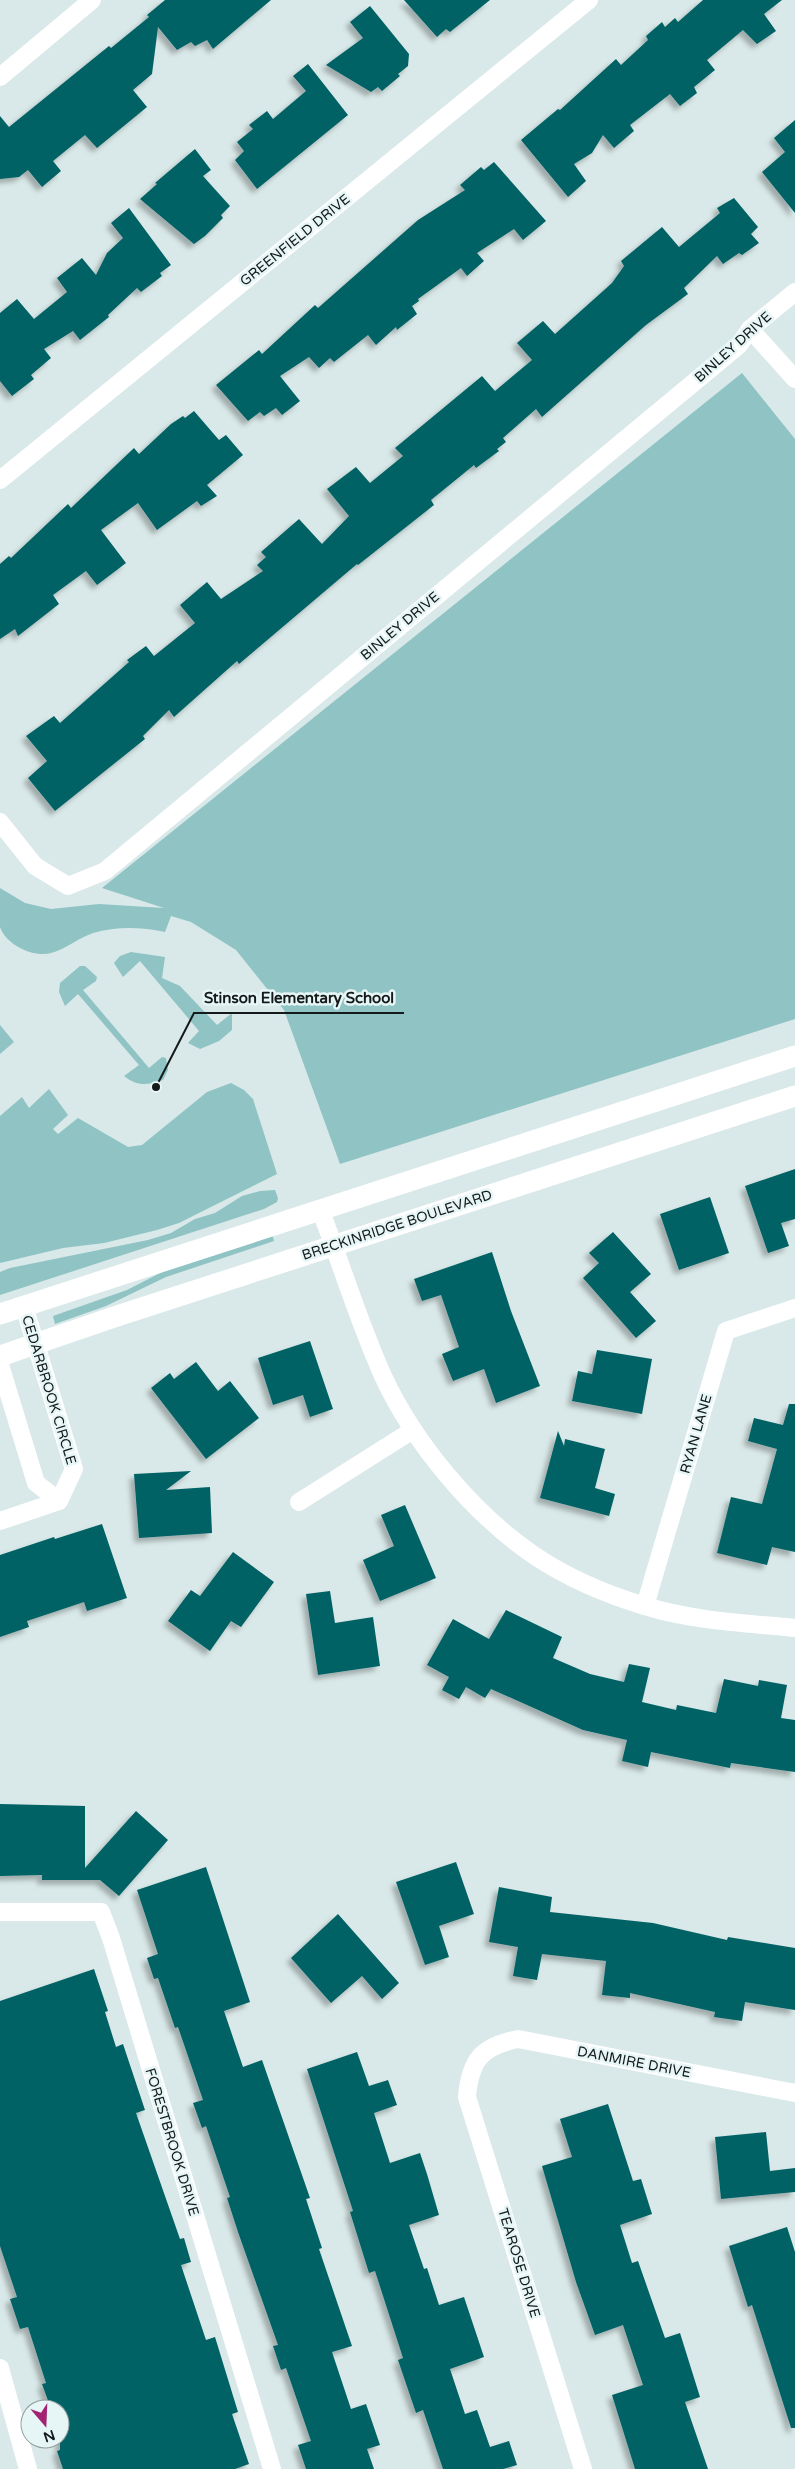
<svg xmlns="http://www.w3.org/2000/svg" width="795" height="2469" viewBox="0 0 795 2469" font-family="'Varela Round',sans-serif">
<defs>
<filter id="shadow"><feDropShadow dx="-4.5" dy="4.5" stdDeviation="2.5" flood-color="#0004"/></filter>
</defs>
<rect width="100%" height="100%" fill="#d9e8e8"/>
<g fill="#8fc3c4">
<path d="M 742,373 L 795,439 L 795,1019 L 340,1164 L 284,1010 L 236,950 L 191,922 L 171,916 L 165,932 C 141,927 117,926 93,933 C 78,938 66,949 51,953 C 34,958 6,945 0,927 C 0,916 0,899 0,888 L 25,903 L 51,909 L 99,904 L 164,908 L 102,888 Z"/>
<path d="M 131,952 L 165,957 L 162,978 L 180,986 L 217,1025 L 232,1013 L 232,1030 L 219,1041 L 200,1049 L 188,1043 L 199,1031 L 140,961 L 123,977 L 114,963 L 120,956 Z"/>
<path d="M 80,966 L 85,966 L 97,977 L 96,981 L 83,990 L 149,1068 L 162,1057 L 166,1058 L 168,1070 L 163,1080 C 147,1085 138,1087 124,1076 L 139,1065 L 78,994 L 65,1006 L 59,992 L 60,983 Z"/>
<path d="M 0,1025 L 14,1042 L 0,1054 Z"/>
<path d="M 231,1083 L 244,1090 L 253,1099 L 277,1174 L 179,1223 L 157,1230 L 104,1243 L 63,1248 L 0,1263 L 0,1116 L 22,1097 L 29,1108 L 49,1089 L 68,1115 L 53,1129 L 58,1134 L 78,1118 L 128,1147 L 142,1145 L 207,1092 Z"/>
<path d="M 275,1190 L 278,1198 L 277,1202 L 264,1209 L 0,1295 L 0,1272 L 10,1268 L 148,1240 L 171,1233 L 195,1219 L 215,1213 L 242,1196 L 260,1191 Z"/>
<path d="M 272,1234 L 274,1241 L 166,1277 L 106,1306 L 55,1324 L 53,1316 L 127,1290 L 168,1269 Z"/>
</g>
<g fill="#026265" filter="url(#shadow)">
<path d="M 165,0 L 271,0 L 213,49 L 207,40 L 195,46 L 191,42 L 177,50 L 158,27 L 152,74 L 133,90 L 147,107 L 97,148 L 85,135 L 53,161 L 61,171 L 42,187 L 28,170 L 19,177 L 0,179 L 0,116 L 9,127 L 109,46 L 111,48 L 149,17 L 147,15 Z"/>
<path d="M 404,0 L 490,0 L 450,32 L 446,29 L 437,37 Z"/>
<path d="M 703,0 L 782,0 L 764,14 L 776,31 L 757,44 L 743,30 L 707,60 L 715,70 L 694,87 L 697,93 L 680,106 L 670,94 L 630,125 L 634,131 L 614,148 L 603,135 L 592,153 L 574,164 L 586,181 L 568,197 L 521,140 L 558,109 L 560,110 L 616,59 L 621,65 L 648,40 L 646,36 L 662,22 L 665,27 L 675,18 L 678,22 Z"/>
<path d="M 370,6 L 409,54 L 408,66 L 398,74 L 400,76 L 382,91 L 378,87 L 371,92 L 326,65 L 363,38 L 350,22 Z"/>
<path d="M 308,64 L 348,115 L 257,189 L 235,160 L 244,151 L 237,142 L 253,129 L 249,125 L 267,111 L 273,119 L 306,91 L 293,76 Z"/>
<path d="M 795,120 L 795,213 L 762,172 L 785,152 L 774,138 Z"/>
<path d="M 195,149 L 211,170 L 203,176 L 230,206 L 221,215 L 223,218 L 205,236 L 194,244 L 140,199 L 157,184 L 155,183 Z"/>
<path d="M 494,162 L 546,221 L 523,240 L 514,229 L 477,253 L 484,261 L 467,276 L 461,268 L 418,299 L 419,301 L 412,306 L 417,314 L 397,330 L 396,327 L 376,345 L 368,335 L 334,362 L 330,358 L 319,368 L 309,357 L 280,376 L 300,401 L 282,415 L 276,408 L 264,416 L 260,412 L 248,421 L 216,385 L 259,350 L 262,354 L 315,305 L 318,308 L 418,220 L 465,190 L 460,185 L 481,167 L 484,170 Z"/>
<path d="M 734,198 L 758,227 L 751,234 L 759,243 L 742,255 L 739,253 L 723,264 L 717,256 L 684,288 L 688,294 L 646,325 L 542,417 L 536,409 L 503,438 L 506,442 L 497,449 L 499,451 L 476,468 L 474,465 L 431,500 L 434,505 L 358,565 L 357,564 L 239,664 L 237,661 L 174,717 L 169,710 L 143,736 L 145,739 L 55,811 L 28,778 L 47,761 L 26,736 L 54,716 L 60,723 L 129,662 L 127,660 L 146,646 L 154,656 L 195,623 L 180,605 L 207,582 L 221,599 L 263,571 L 257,565 L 266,557 L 261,552 L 299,519 L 322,544 L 349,516 L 327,489 L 356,467 L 370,483 L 403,456 L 395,448 L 482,376 L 495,391 L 532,360 L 517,343 L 543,321 L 555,334 L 612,283 L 624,266 L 621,261 L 662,227 L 679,247 L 720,213 L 717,208 Z"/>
<path d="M 129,208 L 171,265 L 160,273 L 162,276 L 141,292 L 137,288 L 108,315 L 109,317 L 80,340 L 73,331 L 44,349 L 51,358 L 31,375 L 34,379 L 12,396 L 0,381 L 0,313 L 17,299 L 34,319 L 67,292 L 57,278 L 82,258 L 96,275 L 107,253 L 123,238 L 111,223 Z"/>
<path d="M 194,411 L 219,440 L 226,435 L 243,455 L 207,485 L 217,496 L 201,506 L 197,501 L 157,530 L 138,503 L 101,530 L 126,563 L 97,585 L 86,571 L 53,595 L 59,604 L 18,636 L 15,629 L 0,639 L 0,564 L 9,556 L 11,558 L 68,504 L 71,508 L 134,448 L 139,454 L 171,424 L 183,416 L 185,418 Z"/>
<path d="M 795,1169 L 795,1219 L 781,1223 L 789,1246 L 768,1253 L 745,1186 Z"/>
<path d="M 710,1197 L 729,1253 L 679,1270 L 660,1214 Z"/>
<path d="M 613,1232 L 651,1274 L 630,1292 L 656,1321 L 636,1338 L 583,1278 L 599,1263 L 589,1253 Z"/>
<path d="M 492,1252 L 511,1311 L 540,1386 L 496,1403 L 484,1369 L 453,1381 L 442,1354 L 459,1347 L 441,1295 L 422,1301 L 414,1279 Z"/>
<path d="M 310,1341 L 333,1409 L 310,1417 L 303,1395 L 273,1405 L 258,1358 Z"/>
<path d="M 597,1350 L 652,1359 L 642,1414 L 572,1401 L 578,1371 L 592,1374 Z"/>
<path d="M 196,1362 L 218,1391 L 230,1381 L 259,1418 L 206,1459 L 151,1388 L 170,1373 L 174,1379 Z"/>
<path d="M 789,1404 L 795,1404 L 795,1552 L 772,1547 L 767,1565 L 717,1553 L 731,1497 L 762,1504 L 777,1449 L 748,1441 L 754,1418 L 783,1425 Z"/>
<path d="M 558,1431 L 564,1446 L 565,1439 L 605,1449 L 595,1488 L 615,1494 L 609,1516 L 540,1498 Z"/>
<path d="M 191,1471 L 166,1490 L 210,1487 L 212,1533 L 139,1538 L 134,1474 Z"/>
<path d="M 405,1505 L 436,1578 L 380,1601 L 363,1560 L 394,1546 L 381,1515 Z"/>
<path d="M 102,1524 L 127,1598 L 87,1611 L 84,1602 L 27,1621 L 29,1627 L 0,1637 L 0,1555 L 54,1537 L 55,1539 Z"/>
<path d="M 233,1552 L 274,1582 L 241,1627 L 231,1621 L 210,1651 L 168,1621 L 191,1590 L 200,1596 Z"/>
<path d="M 330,1591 L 335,1623 L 373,1617 L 380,1666 L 318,1675 L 306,1594 Z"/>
<path d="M 506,1610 L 562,1637 L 553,1658 L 590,1674 L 624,1682 L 629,1664 L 650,1668 L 642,1702 L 676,1710 L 677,1705 L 716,1713 L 724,1679 L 758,1686 L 759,1680 L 787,1685 L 781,1718 L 795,1720 L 795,1772 L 731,1763 L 730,1768 L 651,1752 L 648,1767 L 622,1761 L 627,1740 L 583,1730 L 491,1689 L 485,1698 L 466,1687 L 459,1699 L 442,1690 L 449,1677 L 427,1665 L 453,1619 L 489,1639 Z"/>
<path d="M 0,1804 L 85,1806 L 85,1868 L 136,1811 L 168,1840 L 119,1896 L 100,1880 L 42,1880 L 42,1875 L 0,1876 Z"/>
<path d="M 456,1862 L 474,1914 L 439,1926 L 449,1957 L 425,1965 L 396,1882 Z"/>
<path d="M 206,1867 L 250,2002 L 224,2011 L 243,2067 L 262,2060 L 310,2198 L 306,2199 L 322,2248 L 319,2249 L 352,2346 L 332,2352 L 351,2409 L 366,2404 L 380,2445 L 367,2449 L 374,2469 L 306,2469 L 298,2445 L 311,2441 L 286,2368 L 281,2370 L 273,2346 L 278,2345 L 238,2232 L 227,2198 L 230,2197 L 206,2126 L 202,2128 L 193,2103 L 203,2100 L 178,2027 L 175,2028 L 158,1978 L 154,1979 L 147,1958 L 158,1954 L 137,1890 Z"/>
<path d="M 499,1887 L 552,1897 L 550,1912 L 653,1923 L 727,1940 L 728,1937 L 795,1948 L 795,2010 L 745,2002 L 742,2021 L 714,2017 L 715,2012 L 630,1993 L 630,1998 L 602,1995 L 606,1961 L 542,1954 L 537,1980 L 513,1976 L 518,1947 L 489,1942 Z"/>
<path d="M 338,1914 L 399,1983 L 382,1999 L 362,1976 L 331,2003 L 291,1958 Z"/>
<path d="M 94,1969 L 108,2011 L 105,2012 L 116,2047 L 123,2044 L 145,2110 L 136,2113 L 180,2239 L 184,2238 L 191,2262 L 181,2265 L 206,2340 L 215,2337 L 238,2412 L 232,2414 L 249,2464 L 235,2469 L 63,2469 L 57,2451 L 60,2450 L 60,2409 L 51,2409 L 42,2384 L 46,2383 L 28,2327 L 20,2329 L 10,2299 L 17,2297 L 0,2246 L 0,2001 Z"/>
<path d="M 357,2052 L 369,2086 L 388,2080 L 397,2105 L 374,2113 L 390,2163 L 420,2153 L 427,2174 L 439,2215 L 409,2225 L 424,2269 L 427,2268 L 439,2305 L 464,2297 L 484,2357 L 450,2369 L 465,2414 L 477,2410 L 490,2447 L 509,2441 L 517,2465 L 503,2469 L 443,2469 L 423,2410 L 416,2413 L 398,2360 L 403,2358 L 375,2271 L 369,2273 L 350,2212 L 353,2211 L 307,2069 Z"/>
<path d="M 608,2104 L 633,2181 L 641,2179 L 652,2214 L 620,2225 L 632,2263 L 638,2261 L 665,2338 L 680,2333 L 700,2397 L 685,2402 L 708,2469 L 635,2469 L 612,2395 L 643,2385 L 623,2325 L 595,2335 L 576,2282 L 542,2166 L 572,2157 L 560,2119 Z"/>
<path d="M 766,2132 L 770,2171 L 795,2168 L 795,2192 L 721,2199 L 715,2137 Z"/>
<path d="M 787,2227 L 795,2252 L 795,2428 L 791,2428 L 752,2305 L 748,2307 L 729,2246 Z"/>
</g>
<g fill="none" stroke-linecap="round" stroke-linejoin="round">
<g stroke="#fff" stroke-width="18">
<path d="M 0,77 L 92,0"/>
<path d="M 750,329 L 795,379"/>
<path d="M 0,480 L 589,0"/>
<path d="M 0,822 L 35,866 L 68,886 L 105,871 L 739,345 L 750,329 L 795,292"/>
<path d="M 320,1209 C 341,1263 359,1323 383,1376 C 414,1443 473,1514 535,1556 C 568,1578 608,1595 645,1606 C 693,1621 745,1623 795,1628"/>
<path d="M 0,1365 L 36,1483 L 59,1501"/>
<path d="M 299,1502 L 413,1430"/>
<path d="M 0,1521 L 59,1501 L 74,1469 L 24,1306"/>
<path d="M 645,1606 L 726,1331 L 795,1308"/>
<path d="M 0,1912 L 101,1912 L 111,1938 L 272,2469"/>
<path d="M 0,2368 L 28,2469"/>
<path d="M 583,2469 L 467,2097 C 470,2060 482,2046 518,2039 L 795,2093"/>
</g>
<g stroke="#fff" stroke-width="21">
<path d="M 0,1314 L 795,1056"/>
<path d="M 0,1356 L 114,1317 L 795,1096"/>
</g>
</g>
<g text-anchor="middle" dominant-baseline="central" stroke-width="5" stroke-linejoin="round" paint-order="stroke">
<g font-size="14" fill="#14191a" stroke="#e6f5f5">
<text transform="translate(295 240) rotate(-39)">GREENFIELD DRIVE</text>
<text transform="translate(733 347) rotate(-42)">BINLEY DRIVE</text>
<text transform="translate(400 626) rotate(-40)">BINLEY DRIVE</text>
<text transform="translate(397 1225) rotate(-18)">BRECKINRIDGE BOULEVARD</text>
<text transform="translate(49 1390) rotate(73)">CEDARBROOK CIRCLE</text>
<text transform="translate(696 1434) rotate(-74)">RYAN LANE</text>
<text transform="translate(634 2062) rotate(11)">DANMIRE DRIVE</text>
<text transform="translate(172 2142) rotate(73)">FORESTBROOK DRIVE</text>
<text transform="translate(519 2263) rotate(73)">TEAROSE DRIVE</text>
</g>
</g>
<path fill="none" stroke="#14191a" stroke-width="2" d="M156 1087L194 1013H404"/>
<circle fill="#14191a" stroke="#e6f5f5" stroke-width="2" cx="156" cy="1087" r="5"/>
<g font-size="15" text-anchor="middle" font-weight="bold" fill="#14191a" stroke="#e6f5f5" stroke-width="5" stroke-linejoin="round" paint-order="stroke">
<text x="299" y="1003">Stinson Elementary School</text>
</g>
<g transform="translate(45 2424) rotate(161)"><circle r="24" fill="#e6f5f5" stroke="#929d9d"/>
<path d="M0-4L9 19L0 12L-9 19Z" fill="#a32272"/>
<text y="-8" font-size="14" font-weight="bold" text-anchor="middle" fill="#14191a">N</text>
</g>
</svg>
